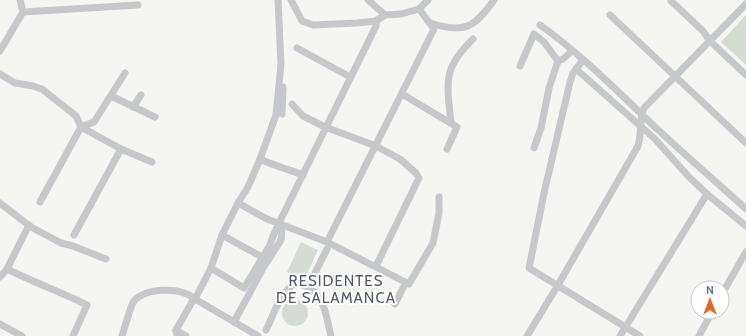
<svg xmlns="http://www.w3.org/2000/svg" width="746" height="336" viewBox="0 0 746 336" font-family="Cabin,sans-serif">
<rect width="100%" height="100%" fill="#f5f6f2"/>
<g fill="#d5ddd3">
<path d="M 746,15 L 746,65 L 721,42 Z"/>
<path d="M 301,242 L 318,250 L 304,280 L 287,272 Z"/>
<circle cx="295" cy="313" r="13"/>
</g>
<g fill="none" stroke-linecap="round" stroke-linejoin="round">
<g stroke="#c6c8cc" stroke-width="7">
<path d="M 291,0 L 302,21 L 313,25 L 357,23 L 376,21 L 385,15 L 401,14 L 419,9 L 428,0"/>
<path d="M 368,0 L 385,15"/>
<path d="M 671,1 L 703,31 L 710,41 L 746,75"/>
<path d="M 23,12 L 138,5"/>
<path d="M 610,15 L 746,143"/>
<path d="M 430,23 C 464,34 474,28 494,0"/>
<path d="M 540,25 C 581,54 617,91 654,126 C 684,154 715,181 746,209"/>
<path d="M 297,48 L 350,77"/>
<path d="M 0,51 L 23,12 L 20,0"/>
<path d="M 583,60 L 573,73 L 570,82 L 544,193 L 529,268 L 640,336"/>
<path d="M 520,66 L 534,34 L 544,42 L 558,61"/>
<path d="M 576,69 L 655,139 L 689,177 L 707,194 L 746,226"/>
<path d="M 0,74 L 15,83 L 33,86 L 42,89 L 76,116 L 81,127 L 121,149 L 152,162"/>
<path d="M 402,94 L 457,127 L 447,149"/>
<path d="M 111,96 L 155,117"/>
<path d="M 292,104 L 303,116 L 325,127 L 376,146 L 400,159 L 416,173 L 419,178 L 376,266"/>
<path d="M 133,107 L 141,95"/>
<path d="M 282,114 L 283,87"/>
<path d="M 451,123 C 447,83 442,69 473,39"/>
<path d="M 534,148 L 541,128 L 549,88 L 558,61 L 563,59 L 572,51"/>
<path d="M 260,159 C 274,166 289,169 303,175"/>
<path d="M 40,202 L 81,127 L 94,122 L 125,73"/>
<path d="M 0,203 L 31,227 L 61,243 L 73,246 L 106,259"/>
<path d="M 238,203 L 267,219 L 327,242 L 409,284 L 433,243 L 439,213 L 439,197"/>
<path d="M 74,235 L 121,149"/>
<path d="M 222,235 L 262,257"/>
<path d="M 327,242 L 434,29 L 419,9"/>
<path d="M 211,268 L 244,288 L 270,245 L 273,236 L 279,223"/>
<path d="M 7,269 C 33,282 61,292 87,305 L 73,336"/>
<path d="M 0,277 L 7,269 L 29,225"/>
<path d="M 308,287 L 327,249"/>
<path d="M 722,294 L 746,252"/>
<path d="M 395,304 L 406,282"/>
<path d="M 234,322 L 263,268 L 281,240 L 282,228 L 279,223 L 376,26 L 376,21"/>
<path d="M 0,324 L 22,336"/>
<path d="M 176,330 L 186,336"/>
<path d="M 266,330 C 274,314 280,292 296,283 C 325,289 325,312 331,336"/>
<path d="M 122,336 C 125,328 130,306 134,301 C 146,287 182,287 195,299 L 258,336"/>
<path d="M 177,336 L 176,330 L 192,302 L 195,299 L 211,268 L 222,235 L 238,203 L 248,187 L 260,159 L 276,115 L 281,64 L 278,0"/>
<path d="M 527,336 L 558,285 L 638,146 C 642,133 639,121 644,108 L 746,4"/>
<path d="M 620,336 L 707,194"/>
<path d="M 699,336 L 712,312"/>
</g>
</g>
<g text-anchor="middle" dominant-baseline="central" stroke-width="4" stroke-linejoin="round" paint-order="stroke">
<g font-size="15" letter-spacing="1" fill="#525c68" stroke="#fff">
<text x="336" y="281">RESIDENTES<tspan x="336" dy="17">DE SALAMANCA</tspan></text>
</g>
</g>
<g transform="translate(710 300)"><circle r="19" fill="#ffffff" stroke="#c1c6cd"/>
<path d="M0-3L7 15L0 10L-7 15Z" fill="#e66721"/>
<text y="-6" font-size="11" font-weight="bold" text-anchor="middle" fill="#647183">N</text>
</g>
</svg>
